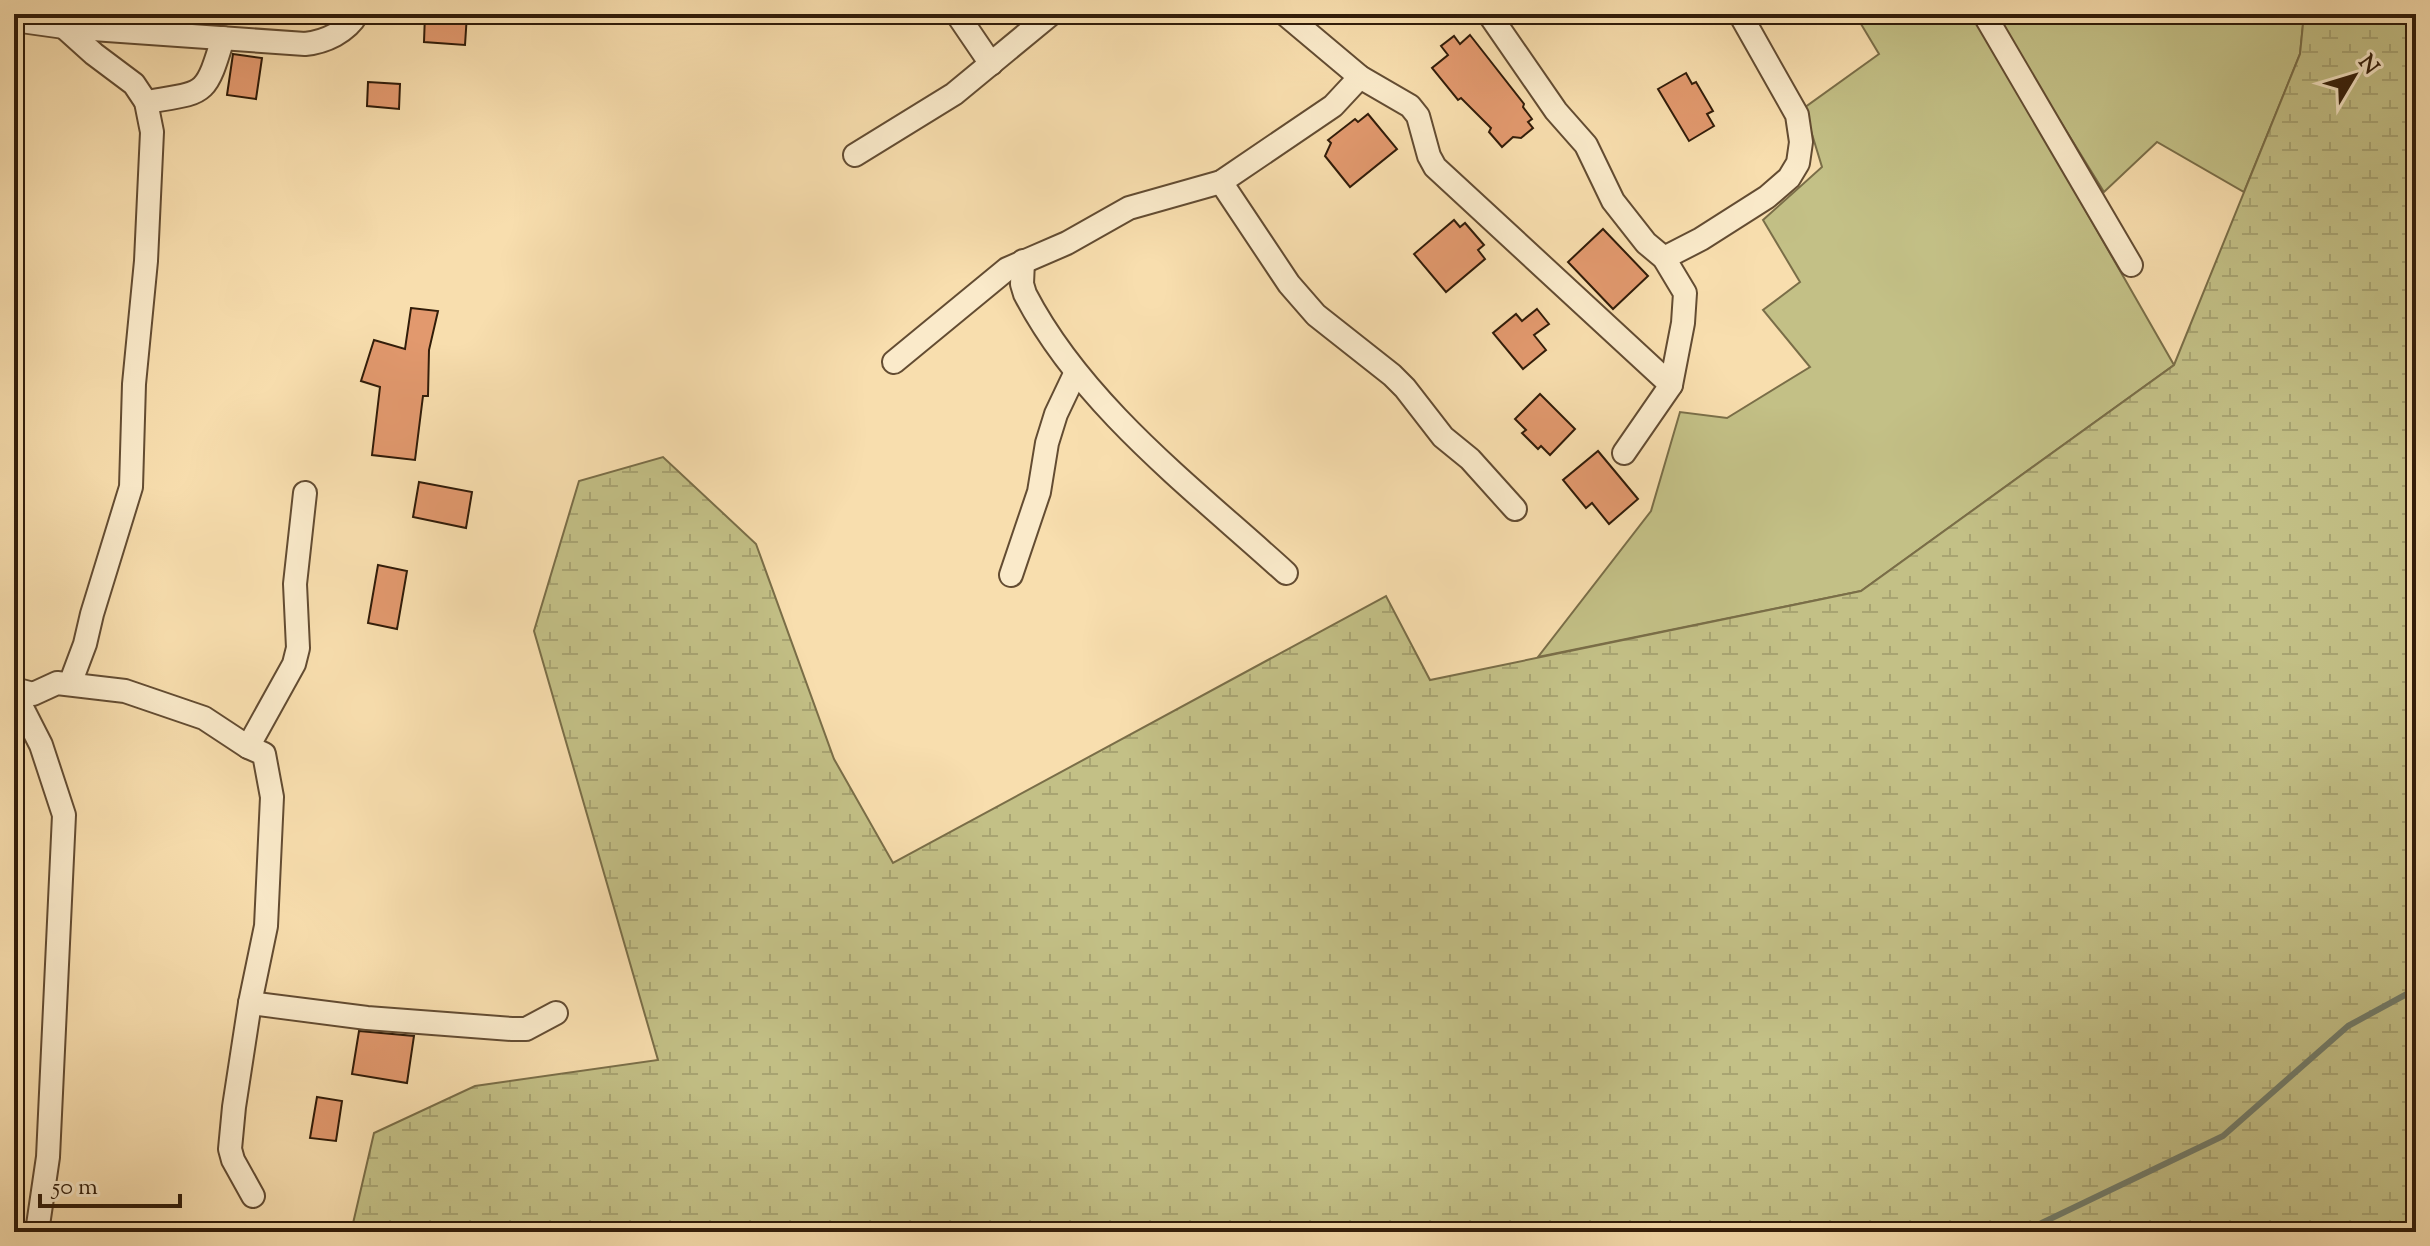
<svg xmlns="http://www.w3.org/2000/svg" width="2430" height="1246" viewBox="0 0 2430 1246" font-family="'Sorts Mill Goudy',serif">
<defs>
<pattern id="wetland-marsh" width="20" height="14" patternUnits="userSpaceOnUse" patternTransform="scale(2)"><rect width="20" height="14" fill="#c3c086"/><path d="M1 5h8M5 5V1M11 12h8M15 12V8" fill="none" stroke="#a8a472"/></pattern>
</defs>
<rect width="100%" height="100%" fill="#f8deae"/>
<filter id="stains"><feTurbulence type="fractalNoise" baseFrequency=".0025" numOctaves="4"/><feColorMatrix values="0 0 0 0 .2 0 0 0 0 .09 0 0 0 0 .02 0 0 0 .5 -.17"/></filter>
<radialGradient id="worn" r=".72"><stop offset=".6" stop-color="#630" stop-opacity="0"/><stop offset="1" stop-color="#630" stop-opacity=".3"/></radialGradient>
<g fill="#c3c086" stroke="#7a6e48" stroke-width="2">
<path d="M 1855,14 L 1973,14 L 2174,365 L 1861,591 L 1538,657 L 1651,511 L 1680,412 L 1727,418 L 1810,367 L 1763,310 L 1800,282 L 1763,220 L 1822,167 L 1804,108 L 1879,54 Z"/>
<path d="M 1994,14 L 2304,14 L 2300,54 L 2244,192 L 2157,142 L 2104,192 Z"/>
</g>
<path fill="url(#wetland-marsh)" stroke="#7a6e48" stroke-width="2" d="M 2304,14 L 2416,14 L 2416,1232 L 351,1232 L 374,1133 L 475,1086 L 658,1060 L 534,631 L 579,481 L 663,457 L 756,544 L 834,759 L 893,863 L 1386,596 L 1430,680 L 1861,591 L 2174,365 L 2300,54 Z"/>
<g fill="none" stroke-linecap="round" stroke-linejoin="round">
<path stroke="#727c6a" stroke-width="6" d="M 2023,1232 L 2223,1136 L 2348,1026 L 2416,989"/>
</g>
<g fill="#e2996e" stroke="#311c09" stroke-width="2">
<path d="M 425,14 L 467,14 L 465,45 L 424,42 Z"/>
<path d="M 1470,35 L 1524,104 L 1523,107 L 1532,119 L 1528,122 L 1533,128 L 1521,138 L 1513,137 L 1502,147 L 1489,132 L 1491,128 L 1461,98 L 1458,100 L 1432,68 L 1448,55 L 1441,46 L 1454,36 L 1460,44 Z"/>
<path d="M 233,54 L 262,58 L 256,99 L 227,95 Z"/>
<path d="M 1686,73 L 1692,84 L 1696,82 L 1713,111 L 1707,114 L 1714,126 L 1689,141 L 1658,89 Z"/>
<path d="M 368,82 L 400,84 L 399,109 L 367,106 Z"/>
<path d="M 1368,114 L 1397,149 L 1350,187 L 1325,156 L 1331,143 L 1328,140 L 1355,119 L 1358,122 Z"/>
<path d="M 1454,220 L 1460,227 L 1465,223 L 1484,245 L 1478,250 L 1485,259 L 1446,292 L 1414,254 Z"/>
<path d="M 1603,229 L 1648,276 L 1613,309 L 1568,262 Z"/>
<path d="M 411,308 L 438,311 L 429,350 L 428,396 L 423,396 L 415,460 L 372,455 L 380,387 L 361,381 L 374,340 L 405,349 Z"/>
<path d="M 1537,309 L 1549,324 L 1534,335 L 1546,350 L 1523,369 L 1493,333 L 1516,314 L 1522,321 Z"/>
<path d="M 1540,394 L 1575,429 L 1550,455 L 1541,446 L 1538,449 L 1522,433 L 1526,430 L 1515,419 Z"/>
<path d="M 1598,451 L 1638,499 L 1609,524 L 1592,503 L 1586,508 L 1563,480 Z"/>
<path d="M 419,482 L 472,492 L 466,528 L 413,517 Z"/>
<path d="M 378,565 L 407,571 L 397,629 L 368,623 Z"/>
<path d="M 359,1031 L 414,1036 L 407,1083 L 352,1074 Z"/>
<path d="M 317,1097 L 342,1101 L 336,1141 L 310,1138 Z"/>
</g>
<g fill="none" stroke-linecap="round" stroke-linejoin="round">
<g stroke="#634c32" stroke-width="26">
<g id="street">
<path d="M 957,14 L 991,64"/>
<path d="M 1285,14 L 1360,77 L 1410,106 L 1418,116 L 1429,156 L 1435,167 L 1671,385"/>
<path d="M 1489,14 L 1556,111 L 1586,145 L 1613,201 L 1646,243 L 1664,258 L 1685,293 L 1683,323 L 1671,385 L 1624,453"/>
<path d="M 1984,14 L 2131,265"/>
<path d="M 14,20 L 64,27 L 305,44 C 325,42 347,32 357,14"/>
<path d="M 64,27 L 94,54 L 134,84 L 146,102 L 152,132 L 146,261 L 134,384 L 131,487 L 92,614 L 85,644 L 70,684"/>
<path d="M 146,102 C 205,92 205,98 223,38"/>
<path d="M 855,155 L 954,94 L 1051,14"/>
<path d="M 1221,182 L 1289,284 L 1316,315 L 1392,375 L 1405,388 L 1443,437 L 1470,459 L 1515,509"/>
<path d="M 1664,258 L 1701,239 L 1767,197 L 1789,178 L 1798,163 L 1801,142 L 1797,115 L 1740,14"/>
<path d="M 1023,261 L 1022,284 L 1025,294 C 1083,406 1194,489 1286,573"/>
<path d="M 894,362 L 1007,269 L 1067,243 L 1129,208 L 1221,182 L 1333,106 L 1360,77"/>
<path d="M 1011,575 L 1039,492 L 1047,443 L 1056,414 L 1075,374"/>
<path d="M 14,689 L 33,694 L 57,683 L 125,691 L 204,718 L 248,747 L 264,754 L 272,797 L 266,926 L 250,1003 L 234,1107 L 230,1149 L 233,1160 L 253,1196"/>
<path d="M 14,692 L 41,745 L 64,815 L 48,1157 L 37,1232"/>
<path d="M 248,747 L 294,664 L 298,648 L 295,584 L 305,493"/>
<path d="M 250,1003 L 367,1018 L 512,1029 L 526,1029 L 556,1013"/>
</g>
</g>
<use href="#street" stroke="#faeaca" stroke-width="22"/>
</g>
<rect width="2430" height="1246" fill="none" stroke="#f8deae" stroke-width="48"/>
<rect x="16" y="16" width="2398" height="1214" fill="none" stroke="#311c09" stroke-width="4"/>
<rect x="24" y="24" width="2382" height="1198" fill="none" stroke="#311c09" stroke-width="2"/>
<g transform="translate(2354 76) rotate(52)" stroke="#faeaca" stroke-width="6" paint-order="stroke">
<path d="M0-6L14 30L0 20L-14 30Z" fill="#311c09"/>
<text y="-12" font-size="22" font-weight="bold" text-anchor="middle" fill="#311c09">N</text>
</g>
<path d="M40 1194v12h140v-12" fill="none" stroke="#311c09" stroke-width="4"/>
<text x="52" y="1194" font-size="24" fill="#311c09" stroke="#faeaca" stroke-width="6" paint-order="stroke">50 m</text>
<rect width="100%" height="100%" filter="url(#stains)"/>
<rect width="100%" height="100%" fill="url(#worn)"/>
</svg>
